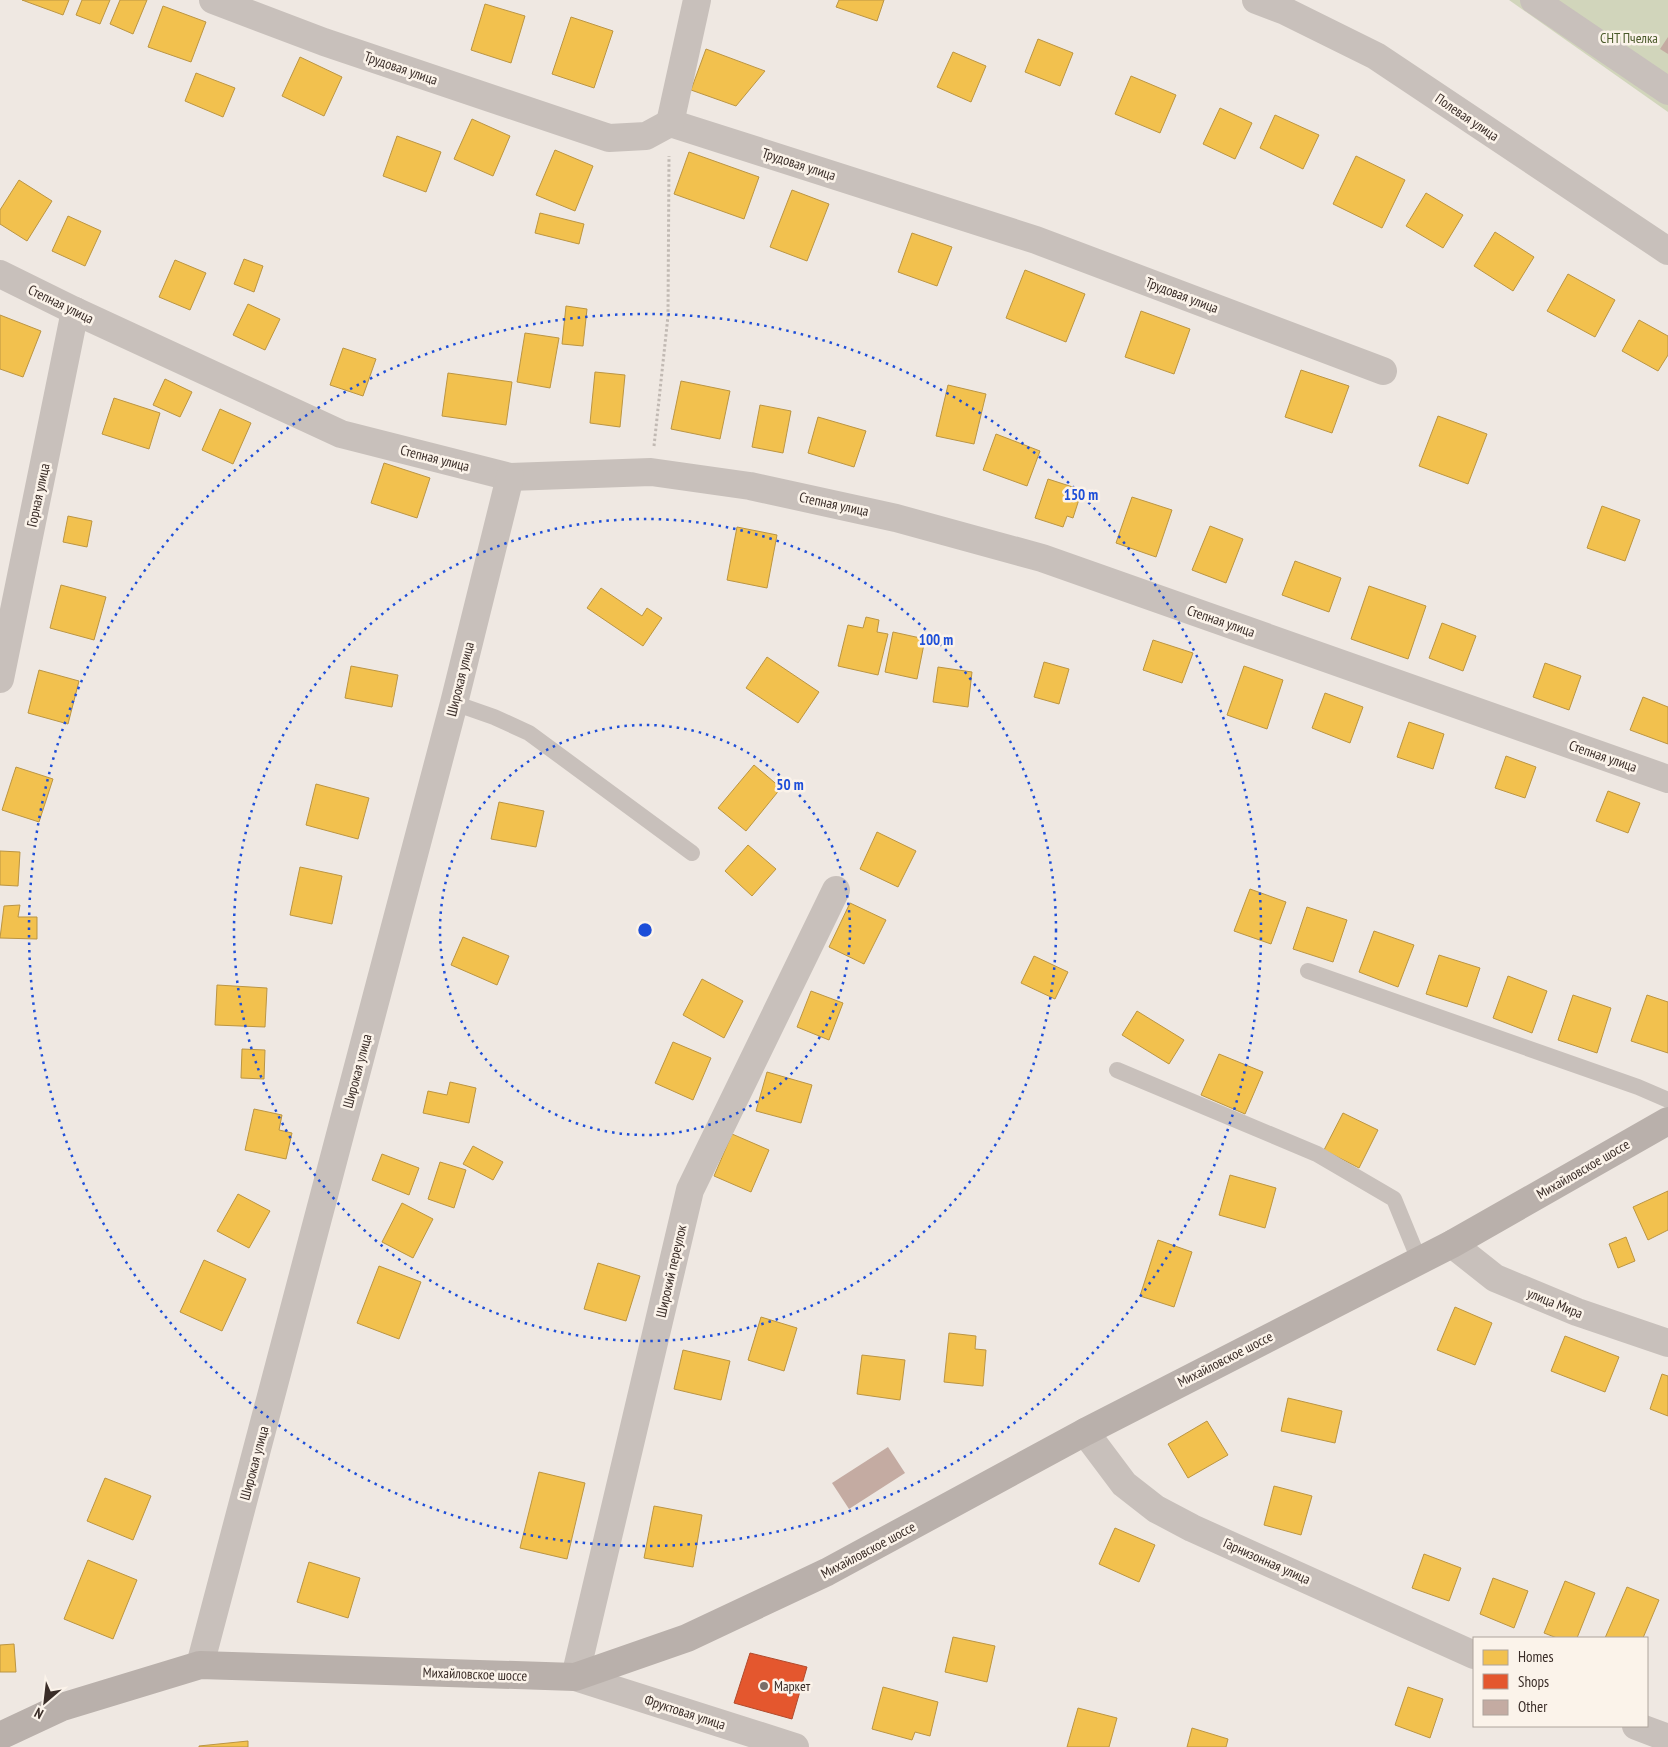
<svg xmlns="http://www.w3.org/2000/svg" width="1668" height="1747" viewBox="0 0 1668 1747" font-family="'PT Sans Narrow',sans-serif">
<rect width="100%" height="100%" fill="#efe8e2"/>
<path fill="#d1d5bb" d="M 1509,0 L 1668,0 L 1668,112 Z"/>
<g fill="#f2c14e" stroke="#bb9543">
<path d="M 22,0 L 69,0 L 63,15 Z"/>
<path d="M 82,0 L 110,0 L 100,24 L 76,15 Z"/>
<path d="M 120,0 L 147,0 L 133,34 L 110,24 Z"/>
<path d="M 839,0 L 884,0 L 877,21 L 836,7 Z"/>
<path d="M 485,4 L 525,16 L 511,63 L 471,50 Z"/>
<path d="M 163,6 L 206,22 L 191,62 L 148,47 Z"/>
<path d="M 571,17 L 613,31 L 594,88 L 552,74 Z"/>
<path d="M 1038,39 L 1073,53 L 1060,86 L 1025,72 Z"/>
<path d="M 706,49 L 765,71 L 736,106 L 691,90 Z"/>
<path d="M 953,52 L 986,66 L 971,102 L 937,87 Z"/>
<path d="M 300,57 L 342,77 L 324,116 L 282,96 Z"/>
<path d="M 196,73 L 235,88 L 223,117 L 185,101 Z"/>
<path d="M 1131,76 L 1176,95 L 1160,133 L 1115,114 Z"/>
<path d="M 1220,108 L 1252,123 L 1235,159 L 1203,144 Z"/>
<path d="M 1275,115 L 1319,135 L 1303,169 L 1260,148 Z"/>
<path d="M 472,119 L 510,136 L 493,176 L 454,159 Z"/>
<path d="M 397,136 L 441,152 L 426,192 L 383,176 Z"/>
<path d="M 555,150 L 593,166 L 575,211 L 536,195 Z"/>
<path d="M 689,152 L 759,177 L 744,219 L 674,194 Z"/>
<path d="M 1356,156 L 1405,180 L 1382,228 L 1333,204 Z"/>
<path d="M 19,180 L 52,201 L 27,241 L 0,224 L 0,210 Z"/>
<path d="M 792,190 L 829,204 L 807,261 L 770,247 Z"/>
<path d="M 1426,193 L 1463,215 L 1443,248 L 1406,226 Z"/>
<path d="M 540,213 L 584,224 L 579,244 L 535,233 Z"/>
<path d="M 68,216 L 101,231 L 85,266 L 52,251 Z"/>
<path d="M 1495,232 L 1534,257 L 1513,291 L 1474,266 Z"/>
<path d="M 912,233 L 952,247 L 937,286 L 898,272 Z"/>
<path d="M 244,259 L 263,266 L 254,292 L 234,284 Z"/>
<path d="M 175,260 L 206,273 L 190,310 L 159,297 Z"/>
<path d="M 1025,270 L 1085,294 L 1066,342 L 1006,318 Z"/>
<path d="M 1568,274 L 1615,300 L 1595,337 L 1547,311 Z"/>
<path d="M 248,304 L 280,319 L 265,350 L 233,335 Z"/>
<path d="M 566,306 L 587,309 L 583,346 L 562,344 Z"/>
<path d="M 1141,311 L 1190,329 L 1174,374 L 1125,357 Z"/>
<path d="M 0,315 L 41,331 L 23,377 L 0,369 Z"/>
<path d="M 1639,320 L 1668,336 L 1668,355 L 1658,371 L 1622,351 Z"/>
<path d="M 525,333 L 559,338 L 550,388 L 517,382 Z"/>
<path d="M 343,348 L 376,359 L 363,396 L 330,385 Z"/>
<path d="M 1301,370 L 1349,386 L 1332,433 L 1285,417 Z"/>
<path d="M 595,372 L 625,375 L 620,427 L 590,423 Z"/>
<path d="M 448,373 L 512,382 L 506,425 L 442,416 Z"/>
<path d="M 165,379 L 192,392 L 180,417 L 153,405 Z"/>
<path d="M 681,381 L 730,391 L 720,439 L 671,429 Z"/>
<path d="M 948,385 L 986,394 L 974,444 L 936,436 Z"/>
<path d="M 114,398 L 160,413 L 149,449 L 102,434 Z"/>
<path d="M 760,405 L 791,411 L 783,453 L 752,447 Z"/>
<path d="M 220,409 L 251,423 L 233,464 L 202,450 Z"/>
<path d="M 1438,416 L 1487,434 L 1468,484 L 1419,466 Z"/>
<path d="M 818,417 L 866,431 L 854,467 L 808,453 Z"/>
<path d="M 996,434 L 1040,451 L 1027,486 L 983,470 Z"/>
<path d="M 384,463 L 430,478 L 417,518 L 371,503 Z"/>
<path d="M 1048,479 L 1082,490 L 1073,518 L 1067,516 L 1063,527 L 1035,518 Z"/>
<path d="M 1132,497 L 1172,510 L 1156,557 L 1116,543 Z"/>
<path d="M 1602,506 L 1640,520 L 1625,561 L 1587,548 Z"/>
<path d="M 68,516 L 92,521 L 87,547 L 63,542 Z"/>
<path d="M 1210,526 L 1243,539 L 1226,583 L 1192,570 Z"/>
<path d="M 737,527 L 777,535 L 767,588 L 727,580 Z"/>
<path d="M 1295,561 L 1341,578 L 1329,612 L 1282,595 Z"/>
<path d="M 61,585 L 106,597 L 94,640 L 50,628 Z"/>
<path d="M 1369,586 L 1426,606 L 1408,659 L 1351,639 Z"/>
<path d="M 601,588 L 642,616 L 647,608 L 662,618 L 643,646 L 587,608 Z"/>
<path d="M 866,617 L 879,620 L 877,632 L 888,634 L 878,675 L 838,666 L 848,625 L 863,628 Z"/>
<path d="M 1442,623 L 1476,636 L 1463,671 L 1429,658 Z"/>
<path d="M 893,632 L 925,639 L 917,679 L 885,672 Z"/>
<path d="M 1153,640 L 1193,653 L 1182,683 L 1143,670 Z"/>
<path d="M 767,657 L 819,692 L 798,723 L 746,688 Z"/>
<path d="M 1044,662 L 1069,669 L 1059,704 L 1034,697 Z"/>
<path d="M 1545,663 L 1581,676 L 1569,710 L 1533,697 Z"/>
<path d="M 351,666 L 398,675 L 392,707 L 345,698 Z"/>
<path d="M 1244,666 L 1283,680 L 1267,729 L 1227,715 Z"/>
<path d="M 938,667 L 972,672 L 968,707 L 933,702 Z"/>
<path d="M 39,670 L 79,681 L 68,724 L 28,713 Z"/>
<path d="M 1325,693 L 1363,707 L 1350,743 L 1312,728 Z"/>
<path d="M 1643,697 L 1668,707 L 1668,744 L 1630,730 Z"/>
<path d="M 1409,722 L 1444,734 L 1433,769 L 1397,757 Z"/>
<path d="M 1506,756 L 1536,767 L 1525,798 L 1495,788 Z"/>
<path d="M 754,765 L 781,788 L 746,831 L 718,808 Z"/>
<path d="M 16,767 L 53,779 L 39,822 L 2,810 Z"/>
<path d="M 316,784 L 369,798 L 358,839 L 306,825 Z"/>
<path d="M 1608,791 L 1640,803 L 1628,833 L 1596,821 Z"/>
<path d="M 499,802 L 544,811 L 536,847 L 491,839 Z"/>
<path d="M 877,832 L 916,851 L 898,887 L 860,869 Z"/>
<path d="M 748,845 L 776,869 L 752,896 L 725,871 Z"/>
<path d="M 0,851 L 20,852 L 18,886 L 0,885 Z"/>
<path d="M 300,867 L 342,876 L 332,924 L 290,915 Z"/>
<path d="M 1250,889 L 1286,902 L 1271,944 L 1234,931 Z"/>
<path d="M 850,903 L 886,920 L 864,964 L 829,947 Z"/>
<path d="M 20,905 L 18,917 L 37,917 L 37,939 L 0,938 L 4,906 Z"/>
<path d="M 1307,907 L 1347,920 L 1333,962 L 1293,949 Z"/>
<path d="M 1374,931 L 1414,945 L 1398,987 L 1359,972 Z"/>
<path d="M 463,937 L 509,956 L 497,985 L 451,965 Z"/>
<path d="M 1439,955 L 1480,968 L 1467,1007 L 1426,994 Z"/>
<path d="M 1034,956 L 1068,972 L 1055,999 L 1021,983 Z"/>
<path d="M 1508,976 L 1547,991 L 1532,1033 L 1493,1018 Z"/>
<path d="M 702,979 L 743,1001 L 724,1038 L 683,1015 Z"/>
<path d="M 217,985 L 267,988 L 265,1027 L 215,1025 Z"/>
<path d="M 811,991 L 843,1003 L 829,1040 L 797,1027 Z"/>
<path d="M 1573,995 L 1611,1008 L 1597,1053 L 1558,1040 Z"/>
<path d="M 1647,995 L 1668,1002 L 1668,1053 L 1631,1041 Z"/>
<path d="M 1137,1011 L 1184,1040 L 1169,1064 L 1122,1035 Z"/>
<path d="M 673,1042 L 711,1058 L 693,1100 L 655,1083 Z"/>
<path d="M 242,1049 L 265,1050 L 264,1079 L 241,1078 Z"/>
<path d="M 1219,1054 L 1263,1072 L 1245,1114 L 1201,1095 Z"/>
<path d="M 767,1072 L 812,1085 L 801,1123 L 756,1111 Z"/>
<path d="M 450,1082 L 476,1088 L 469,1123 L 423,1113 L 428,1091 L 447,1095 Z"/>
<path d="M 254,1109 L 282,1115 L 279,1130 L 292,1133 L 286,1159 L 245,1150 Z"/>
<path d="M 1343,1113 L 1378,1130 L 1359,1168 L 1324,1150 Z"/>
<path d="M 732,1134 L 769,1150 L 751,1192 L 714,1176 Z"/>
<path d="M 473,1146 L 503,1162 L 493,1180 L 463,1164 Z"/>
<path d="M 382,1154 L 419,1168 L 409,1195 L 372,1180 Z"/>
<path d="M 440,1162 L 466,1170 L 454,1208 L 428,1199 Z"/>
<path d="M 1230,1175 L 1276,1188 L 1265,1228 L 1219,1215 Z"/>
<path d="M 1668,1191 L 1668,1230 L 1648,1240 L 1633,1207 Z"/>
<path d="M 238,1194 L 270,1211 L 249,1248 L 217,1231 Z"/>
<path d="M 402,1203 L 433,1219 L 413,1258 L 382,1242 Z"/>
<path d="M 1626,1237 L 1635,1261 L 1618,1268 L 1609,1244 Z"/>
<path d="M 1158,1240 L 1192,1252 L 1174,1307 L 1140,1296 Z"/>
<path d="M 204,1260 L 246,1279 L 222,1331 L 180,1312 Z"/>
<path d="M 598,1263 L 640,1276 L 626,1321 L 584,1309 Z"/>
<path d="M 379,1266 L 421,1282 L 399,1339 L 357,1323 Z"/>
<path d="M 1455,1307 L 1492,1323 L 1475,1365 L 1437,1350 Z"/>
<path d="M 761,1317 L 797,1328 L 784,1371 L 748,1360 Z"/>
<path d="M 949,1333 L 976,1336 L 975,1349 L 986,1350 L 983,1386 L 944,1382 Z"/>
<path d="M 1565,1336 L 1619,1357 L 1605,1392 L 1551,1371 Z"/>
<path d="M 683,1350 L 730,1361 L 721,1400 L 674,1389 Z"/>
<path d="M 862,1355 L 905,1360 L 900,1400 L 857,1394 Z"/>
<path d="M 1662,1374 L 1668,1376 L 1668,1416 L 1650,1409 Z"/>
<path d="M 1288,1398 L 1342,1411 L 1335,1443 L 1281,1431 Z"/>
<path d="M 1207,1421 L 1228,1455 L 1188,1478 L 1168,1444 Z"/>
<path d="M 539,1472 L 585,1483 L 567,1559 L 520,1548 Z"/>
<path d="M 105,1478 L 151,1496 L 133,1540 L 87,1521 Z"/>
<path d="M 1274,1486 L 1312,1496 L 1301,1535 L 1264,1525 Z"/>
<path d="M 654,1506 L 702,1515 L 693,1567 L 644,1558 Z"/>
<path d="M 1115,1528 L 1155,1545 L 1139,1582 L 1099,1564 Z"/>
<path d="M 1424,1554 L 1461,1568 L 1449,1601 L 1412,1588 Z"/>
<path d="M 88,1560 L 137,1580 L 113,1639 L 64,1619 Z"/>
<path d="M 309,1562 L 360,1578 L 348,1618 L 297,1602 Z"/>
<path d="M 1493,1578 L 1528,1591 L 1514,1628 L 1480,1614 Z"/>
<path d="M 1565,1581 L 1595,1593 L 1577,1638 L 1557,1638 L 1544,1633 Z"/>
<path d="M 1627,1587 L 1659,1600 L 1643,1638 L 1605,1638 Z"/>
<path d="M 953,1637 L 995,1646 L 987,1682 L 945,1672 Z"/>
<path d="M 14,1644 L 16,1672 L 0,1672 L 0,1645 Z"/>
<path d="M 883,1687 L 938,1702 L 930,1736 L 915,1732 L 912,1740 L 872,1729 Z"/>
<path d="M 1408,1687 L 1443,1699 L 1430,1738 L 1395,1725 Z"/>
<path d="M 1078,1708 L 1117,1718 L 1109,1747 L 1067,1747 Z"/>
<path d="M 1192,1728 L 1228,1739 L 1226,1747 L 1187,1747 Z"/>
<path d="M 248,1741 L 248,1747 L 199,1747 L 199,1746 Z"/>
</g>
<path fill="#e4572e" stroke="#b14a2c" d="M 750,1653 L 807,1667 L 792,1719 L 734,1703 Z"/>
<g fill="#c4aba2">
<path d="M 1668,37 L 1668,54 L 1660,49 Z"/>
<path d="M 888,1447 L 905,1473 L 849,1509 L 832,1483 Z"/>
</g>
<g fill="none" stroke-linecap="round" stroke-linejoin="round">
<path stroke="#c1b9b3" stroke-width="3" stroke-dasharray="2.5 2.5" stroke-linecap="butt" d="M 654,446 L 668,316 L 669,156"/>
<g stroke="#c8c0bb" stroke-width="16">
<path d="M 454,703 L 494,717 L 529,733 L 692,853"/>
<path d="M 1308,971 L 1638,1087 L 1668,1100"/>
<path d="M 1117,1070 L 1317,1154 L 1394,1199 L 1419,1260"/>
</g>
<g stroke="#c8c0bb" stroke-width="28">
<path d="M 213,0 L 324,42 L 609,138 L 646,136 L 670,123 L 1036,240 L 1383,371"/>
<path d="M 1256,0 L 1285,11 L 1376,56 L 1668,251"/>
<path d="M 1534,0 L 1668,91"/>
<path d="M 670,123 L 697,0"/>
<path d="M 0,274 L 75,311 L 341,434 L 510,477 L 651,472 L 750,486 L 896,518 L 1042,558 L 1668,779"/>
<path d="M 0,679 L 75,311"/>
<path d="M 1452,1244 L 1495,1278 L 1577,1312 L 1668,1343"/>
<path d="M 1085,1432 L 1124,1484 L 1156,1509 L 1192,1528 L 1474,1655"/>
<path d="M 200,1665 L 454,703 L 510,477"/>
<path d="M 1636,1726 L 1668,1738"/>
<path d="M 795,1747 L 575,1677 L 690,1190 L 836,890"/>
</g>
<path stroke="#b9b0ab" stroke-width="28" d="M 0,1736 L 62,1707 L 200,1665 L 575,1677 L 687,1638 L 827,1572 L 1085,1432 L 1452,1244 L 1668,1121"/>
</g>
<g fill="none" stroke="#1d4ed8" stroke-width="2.5" stroke-dasharray="2.5 5">
<circle cx="645" cy="930" r="205"/>
<circle cx="645" cy="930" r="411"/>
<circle cx="645" cy="930" r="616"/>
</g>
<circle fill="#796e69" stroke="#fbf3ea" stroke-width="2" cx="764" cy="1686" r="5"/>
<g text-anchor="middle" dominant-baseline="central" stroke-width="5" stroke-linejoin="round" paint-order="stroke">
<g font-size="14" fill="#4a5a2a" stroke="#fbf3ea">
<text x="1629" y="38">СНТ Пчелка</text>
</g>
<g font-size="14" fill="#3a2d28" stroke="#fbf3ea">
<text transform="translate(401 68) rotate(19)">Трудовая улица</text>
<text transform="translate(1467 117) rotate(34)">Полевая улица</text>
<text transform="translate(799 164) rotate(18)">Трудовая улица</text>
<text transform="translate(1182 295) rotate(21)">Трудовая улица</text>
<text transform="translate(61 304) rotate(26)">Степная улица</text>
<text transform="translate(435 458) rotate(14)">Степная улица</text>
<text transform="translate(38 495) rotate(-78)">Горная улица</text>
<text transform="translate(834 504) rotate(12)">Степная улица</text>
<text transform="translate(1221 621) rotate(19)">Степная улица</text>
<text transform="translate(460 679) rotate(-76)">Широкая улица</text>
<text transform="translate(1603 756) rotate(19)">Степная улица</text>
<text transform="translate(357 1071) rotate(-75)">Широкая улица</text>
<text transform="translate(1583 1169) rotate(-30)">Михайловское шоссе</text>
<text transform="translate(671 1271) rotate(-77)">Широкий переулок</text>
<text transform="translate(1555 1303) rotate(22)">улица Мира</text>
<text transform="translate(1225 1359) rotate(-27)">Михайловское шоссе</text>
<text transform="translate(254 1463) rotate(-75)">Широкая улица</text>
<text transform="translate(868 1550) rotate(-28)">Михайловское шоссе</text>
<text transform="translate(1267 1561) rotate(24)">Гарнизонная улица</text>
<text transform="translate(475 1674) rotate(2)">Михайловское шоссе</text>
<text transform="translate(685 1712) rotate(18)">Фруктовая улица</text>
</g>
<g font-size="14" fill="#3a2d28" stroke="#fbf3ea" text-anchor="start">
<text x="774" y="1686">Маркет</text>
</g>
</g>
<circle cx="645" cy="930" r="8" fill="#1d4ed8" stroke="#fbf3ea" stroke-width="2.5"/>
<g font-size="15" text-anchor="middle" font-weight="bold" fill="#1d4ed8" stroke="#fbf3ea" stroke-width="5" stroke-linejoin="round" paint-order="stroke">
<text x="1081" y="500">150 m</text>
<text x="936" y="645">100 m</text>
<text x="790" y="790">50 m</text>
</g>
<rect x="1473" y="1637" width="175" height="90" fill="#fbf3ea" stroke="#aea49c"/>
<rect x="1483" y="1650" width="25" height="15" fill="#f2c14e" stroke="#aea49c"/>
<text x="1518" y="1662" font-size="15" fill="#3a2d28">Homes</text>
<rect x="1483" y="1674" width="25" height="15" fill="#e4572e" stroke="#aea49c"/>
<text x="1518" y="1687" font-size="15" fill="#3a2d28">Shops</text>
<rect x="1483" y="1700" width="25" height="15" fill="#c4aba2" stroke="#aea49c"/>
<text x="1518" y="1712" font-size="15" fill="#3a2d28">Other</text>
<g transform="translate(45 1702) rotate(208)" stroke="#fbf3ea" stroke-width="4" paint-order="stroke">
<path d="M0-4L9 19L0 12L-9 19Z" fill="#3a2d28"/>
<text y="-8" font-size="14" font-weight="bold" text-anchor="middle" fill="#3a2d28">N</text>
</g>
</svg>
